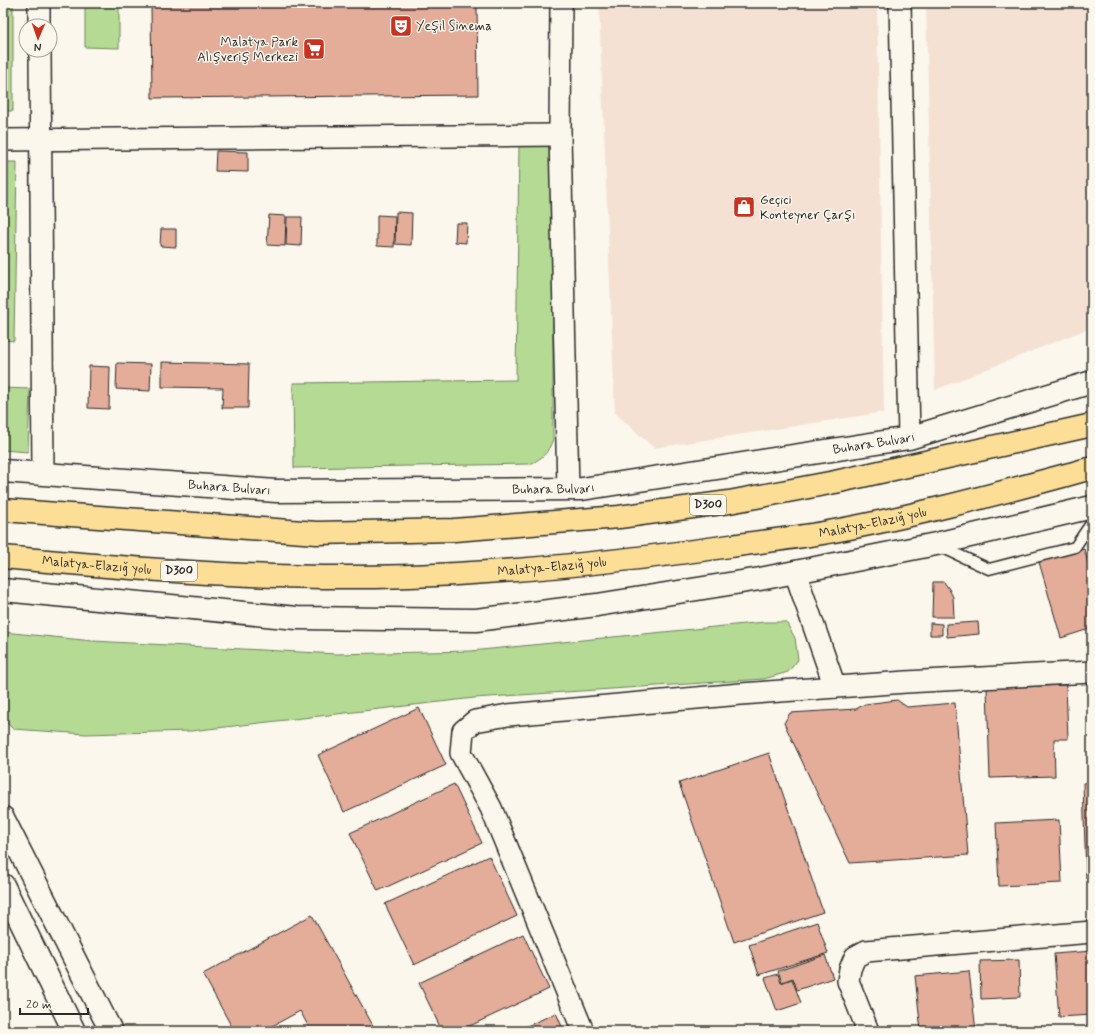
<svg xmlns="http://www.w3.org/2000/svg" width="1095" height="1034" viewBox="0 0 1095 1034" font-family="Mynerve,sans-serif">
<rect width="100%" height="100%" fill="#fbf7ec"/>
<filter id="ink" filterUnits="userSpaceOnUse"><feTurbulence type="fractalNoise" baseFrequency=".025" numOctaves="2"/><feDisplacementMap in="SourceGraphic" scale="8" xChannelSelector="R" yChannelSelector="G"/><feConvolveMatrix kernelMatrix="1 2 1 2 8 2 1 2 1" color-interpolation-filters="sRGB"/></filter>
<g filter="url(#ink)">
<g fill="#f4e1d3">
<path d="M 599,3 L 877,3 L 884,412 L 654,448 L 615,413 Z"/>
<path d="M 926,3 L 1092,3 L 1092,327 L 935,390 Z"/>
</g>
<g fill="#b5da94" stroke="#708260">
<rect x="3" y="3" width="10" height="108"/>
<path d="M 85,3 L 119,3 L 119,48 L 85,47 Z"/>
<path d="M 519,145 L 553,146 L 553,439 C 548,453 543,458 530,464 L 294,468 L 293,383 L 516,380 Z"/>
<path d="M 3,162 L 17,162 L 14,341 L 3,340 Z"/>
<path d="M 3,388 L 30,389 L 28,452 L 3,450 Z"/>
<path d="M 765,622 L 786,622 L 795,638 L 798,660 L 788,672 L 764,679 L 474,698 L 191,731 L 86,734 L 13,729 L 3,719 L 3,632 L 93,641 L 337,654 L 471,651 Z"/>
</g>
<g fill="#e4ad9a" stroke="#2b2b2b">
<path d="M 151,3 L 477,3 L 478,95 L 152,98 Z"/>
<path d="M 216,151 L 248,152 L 248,172 L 215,171 Z"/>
<path d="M 396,212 L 412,213 L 411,245 L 395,244 Z"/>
<path d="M 269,215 L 286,216 L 285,246 L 267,245 Z"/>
<path d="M 377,215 L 395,216 L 394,247 L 377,246 Z"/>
<path d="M 287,217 L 302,217 L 301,246 L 286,245 Z"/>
<path d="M 456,223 L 467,223 L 466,243 L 455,242 Z"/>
<path d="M 161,229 L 176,229 L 176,247 L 160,246 Z"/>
<path d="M 162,362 L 249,364 L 248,408 L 222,408 L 223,388 L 162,387 Z"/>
<path d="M 117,363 L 151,364 L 150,391 L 116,389 Z"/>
<path d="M 89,366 L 110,367 L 109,409 L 88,408 Z"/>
<path d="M 1084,549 L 1092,576 L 1092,628 L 1061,638 L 1039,562 Z"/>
<path d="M 933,582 L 944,582 L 949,589 L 953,597 L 954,617 L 932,617 Z"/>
<path d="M 978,622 L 979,634 L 947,637 L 946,624 Z"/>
<path d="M 930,623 L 942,624 L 942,635 L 930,635 Z"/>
<path d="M 1066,685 L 1068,739 L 1054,739 L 1055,776 L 990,778 L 987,688 Z"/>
<path d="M 897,700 L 907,707 L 955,703 L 968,855 L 850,863 L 784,723 L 790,713 L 856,709 L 865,704 Z"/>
<path d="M 419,708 L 446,765 L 344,812 L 318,755 Z"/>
<path d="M 769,753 L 823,912 L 734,942 L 679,783 Z"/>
<path d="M 1092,782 L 1092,878 L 1086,878 L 1083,783 Z"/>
<path d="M 454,784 L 482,843 L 378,891 L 350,833 Z"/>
<path d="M 1059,820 L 1062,883 L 999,886 L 996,823 Z"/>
<path d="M 489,856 L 517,916 L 414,965 L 385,904 Z"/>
<path d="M 312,915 L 376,1031 L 311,1031 L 300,1011 L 263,1031 L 234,1031 L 203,974 Z"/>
<path d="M 817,922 L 828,953 L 759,975 L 749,945 Z"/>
<path d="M 523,934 L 549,989 L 459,1031 L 442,1031 L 419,983 Z"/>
<path d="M 1092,951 L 1092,1015 L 1059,1017 L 1054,954 Z"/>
<path d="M 825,955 L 833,978 L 797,990 L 793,978 L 782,982 L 778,971 Z"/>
<path d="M 1019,960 L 1020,997 L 981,999 L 980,961 Z"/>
<path d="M 969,971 L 976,1031 L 921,1031 L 915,976 Z"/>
<path d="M 778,974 L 781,983 L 792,979 L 801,1003 L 777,1011 L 765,978 Z"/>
<path d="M 556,1013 L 564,1031 L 516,1031 Z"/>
</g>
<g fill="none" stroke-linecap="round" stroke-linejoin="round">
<g stroke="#2b2b2b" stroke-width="13">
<path id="lane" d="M 939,546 L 989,569 L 1075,547 L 1092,522"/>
</g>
<g stroke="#2b2b2b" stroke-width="24">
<g id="street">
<path d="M 39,3 L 39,26"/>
<path d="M 561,3 L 560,135 L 568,489"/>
<path d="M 900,3 L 909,438"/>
<path d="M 40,50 L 43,474"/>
<path d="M 3,140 L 560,135"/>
<path d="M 795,572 L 835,687"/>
<path d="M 583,1031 L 491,808 L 461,753 L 463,731 L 475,721 L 508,715 L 741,694 L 906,682 L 1092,672"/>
<path d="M 868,1031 L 848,981 L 850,969 L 855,957 L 866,951 L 1092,932"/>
</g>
</g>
<g stroke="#2b2b2b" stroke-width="25">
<g id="secondary">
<path id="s1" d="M 3,471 L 276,491 L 582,489 L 909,438 L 1092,382"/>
<path d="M 3,590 L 297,618 L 476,620 L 597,605 L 760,579 L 936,544 L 1092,507"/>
<path d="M 3,818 L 111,1031"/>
<path d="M 3,885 L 74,1031"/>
</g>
</g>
<g stroke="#2b2b2b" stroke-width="25">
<g id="highway">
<path d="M 3,510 L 317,533 L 454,530 L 619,517 L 729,502 L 835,482 L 1092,425"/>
<path id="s2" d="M 3,557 C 153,571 305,583 456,574 C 547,569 639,559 730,546 C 761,542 793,538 823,533 C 914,517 1003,492 1092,468"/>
</g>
</g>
<use href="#lane" stroke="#fbf7ec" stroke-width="10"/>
<use href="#street" stroke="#fbf7ec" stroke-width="21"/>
<use href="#secondary" stroke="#fbf7ec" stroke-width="22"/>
<use href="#highway" stroke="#fdde96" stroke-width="22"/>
</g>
</g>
<defs>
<g id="theatre-square" transform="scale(1.15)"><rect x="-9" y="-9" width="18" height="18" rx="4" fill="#c8321e" stroke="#fbf7ec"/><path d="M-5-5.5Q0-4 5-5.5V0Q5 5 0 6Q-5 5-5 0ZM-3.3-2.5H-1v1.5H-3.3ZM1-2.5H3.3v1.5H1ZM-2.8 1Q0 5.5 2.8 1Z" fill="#fff"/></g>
<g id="supermarket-square" transform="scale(1.15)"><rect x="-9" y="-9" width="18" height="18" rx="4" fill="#c8321e" stroke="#fbf7ec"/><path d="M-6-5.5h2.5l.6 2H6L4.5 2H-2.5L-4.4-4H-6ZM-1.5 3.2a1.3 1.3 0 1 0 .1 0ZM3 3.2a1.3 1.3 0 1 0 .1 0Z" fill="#fff"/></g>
<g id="shop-square" transform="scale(1.15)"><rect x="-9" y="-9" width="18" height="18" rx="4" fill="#c8321e" stroke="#fbf7ec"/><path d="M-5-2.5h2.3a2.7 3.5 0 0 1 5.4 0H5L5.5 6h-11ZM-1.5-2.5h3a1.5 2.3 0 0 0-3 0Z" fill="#fff"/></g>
</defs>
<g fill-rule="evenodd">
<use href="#theatre-square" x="401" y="26"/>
<use href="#supermarket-square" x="314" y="49"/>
<use href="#shop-square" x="744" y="207"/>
</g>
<g text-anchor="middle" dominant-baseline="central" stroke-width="3" stroke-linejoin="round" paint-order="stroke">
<g fill="#fbf7ec" stroke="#696865" stroke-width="1">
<rect x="690" y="495" width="36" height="20" rx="3"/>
<rect x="161" y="561" width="36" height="20" rx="3"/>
</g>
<g font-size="12" font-weight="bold" fill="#2b2b2b">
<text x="708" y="505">D300</text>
<text x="179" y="571">D300</text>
</g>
<g font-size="13" fill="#2b2b2b" stroke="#fbf7ec" text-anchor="start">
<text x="416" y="26">Yeşil Sinema</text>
<text x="298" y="42" text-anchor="end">Malatya Park<tspan x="298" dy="15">Alışveriş Merkezi</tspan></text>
<text x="760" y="200">Geçici<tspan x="760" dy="15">Konteyner Çarşı</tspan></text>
</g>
<g font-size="13" fill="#2b2b2b" stroke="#fbf7ec">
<text stroke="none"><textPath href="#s1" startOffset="875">Buhara Bulvarı</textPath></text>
<text stroke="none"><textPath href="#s1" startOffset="227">Buhara Bulvarı</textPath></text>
<text stroke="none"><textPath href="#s1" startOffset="551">Buhara Bulvarı</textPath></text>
<text stroke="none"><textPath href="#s2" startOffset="874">Malatya-Elazığ yolu</textPath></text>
<text stroke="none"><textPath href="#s2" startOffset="94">Malatya-Elazığ yolu</textPath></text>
<text stroke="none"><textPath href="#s2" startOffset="550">Malatya-Elazığ yolu</textPath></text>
</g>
</g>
<rect width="1095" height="1034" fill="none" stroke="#fbf7ec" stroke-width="16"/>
<rect x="8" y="8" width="1079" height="1018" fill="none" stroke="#2b2b2b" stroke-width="1.5" filter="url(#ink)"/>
<g transform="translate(38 38) rotate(182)"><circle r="19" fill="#fbf7ec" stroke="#a8a59f"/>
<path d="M0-3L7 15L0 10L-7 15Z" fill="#c8321e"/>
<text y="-6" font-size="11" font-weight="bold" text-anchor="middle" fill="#2b2b2b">N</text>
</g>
<path d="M20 1008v6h68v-6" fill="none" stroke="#2b2b2b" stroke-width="2"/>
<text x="26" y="1008" font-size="12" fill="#2b2b2b" stroke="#fbf7ec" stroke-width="3" paint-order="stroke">20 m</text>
</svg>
